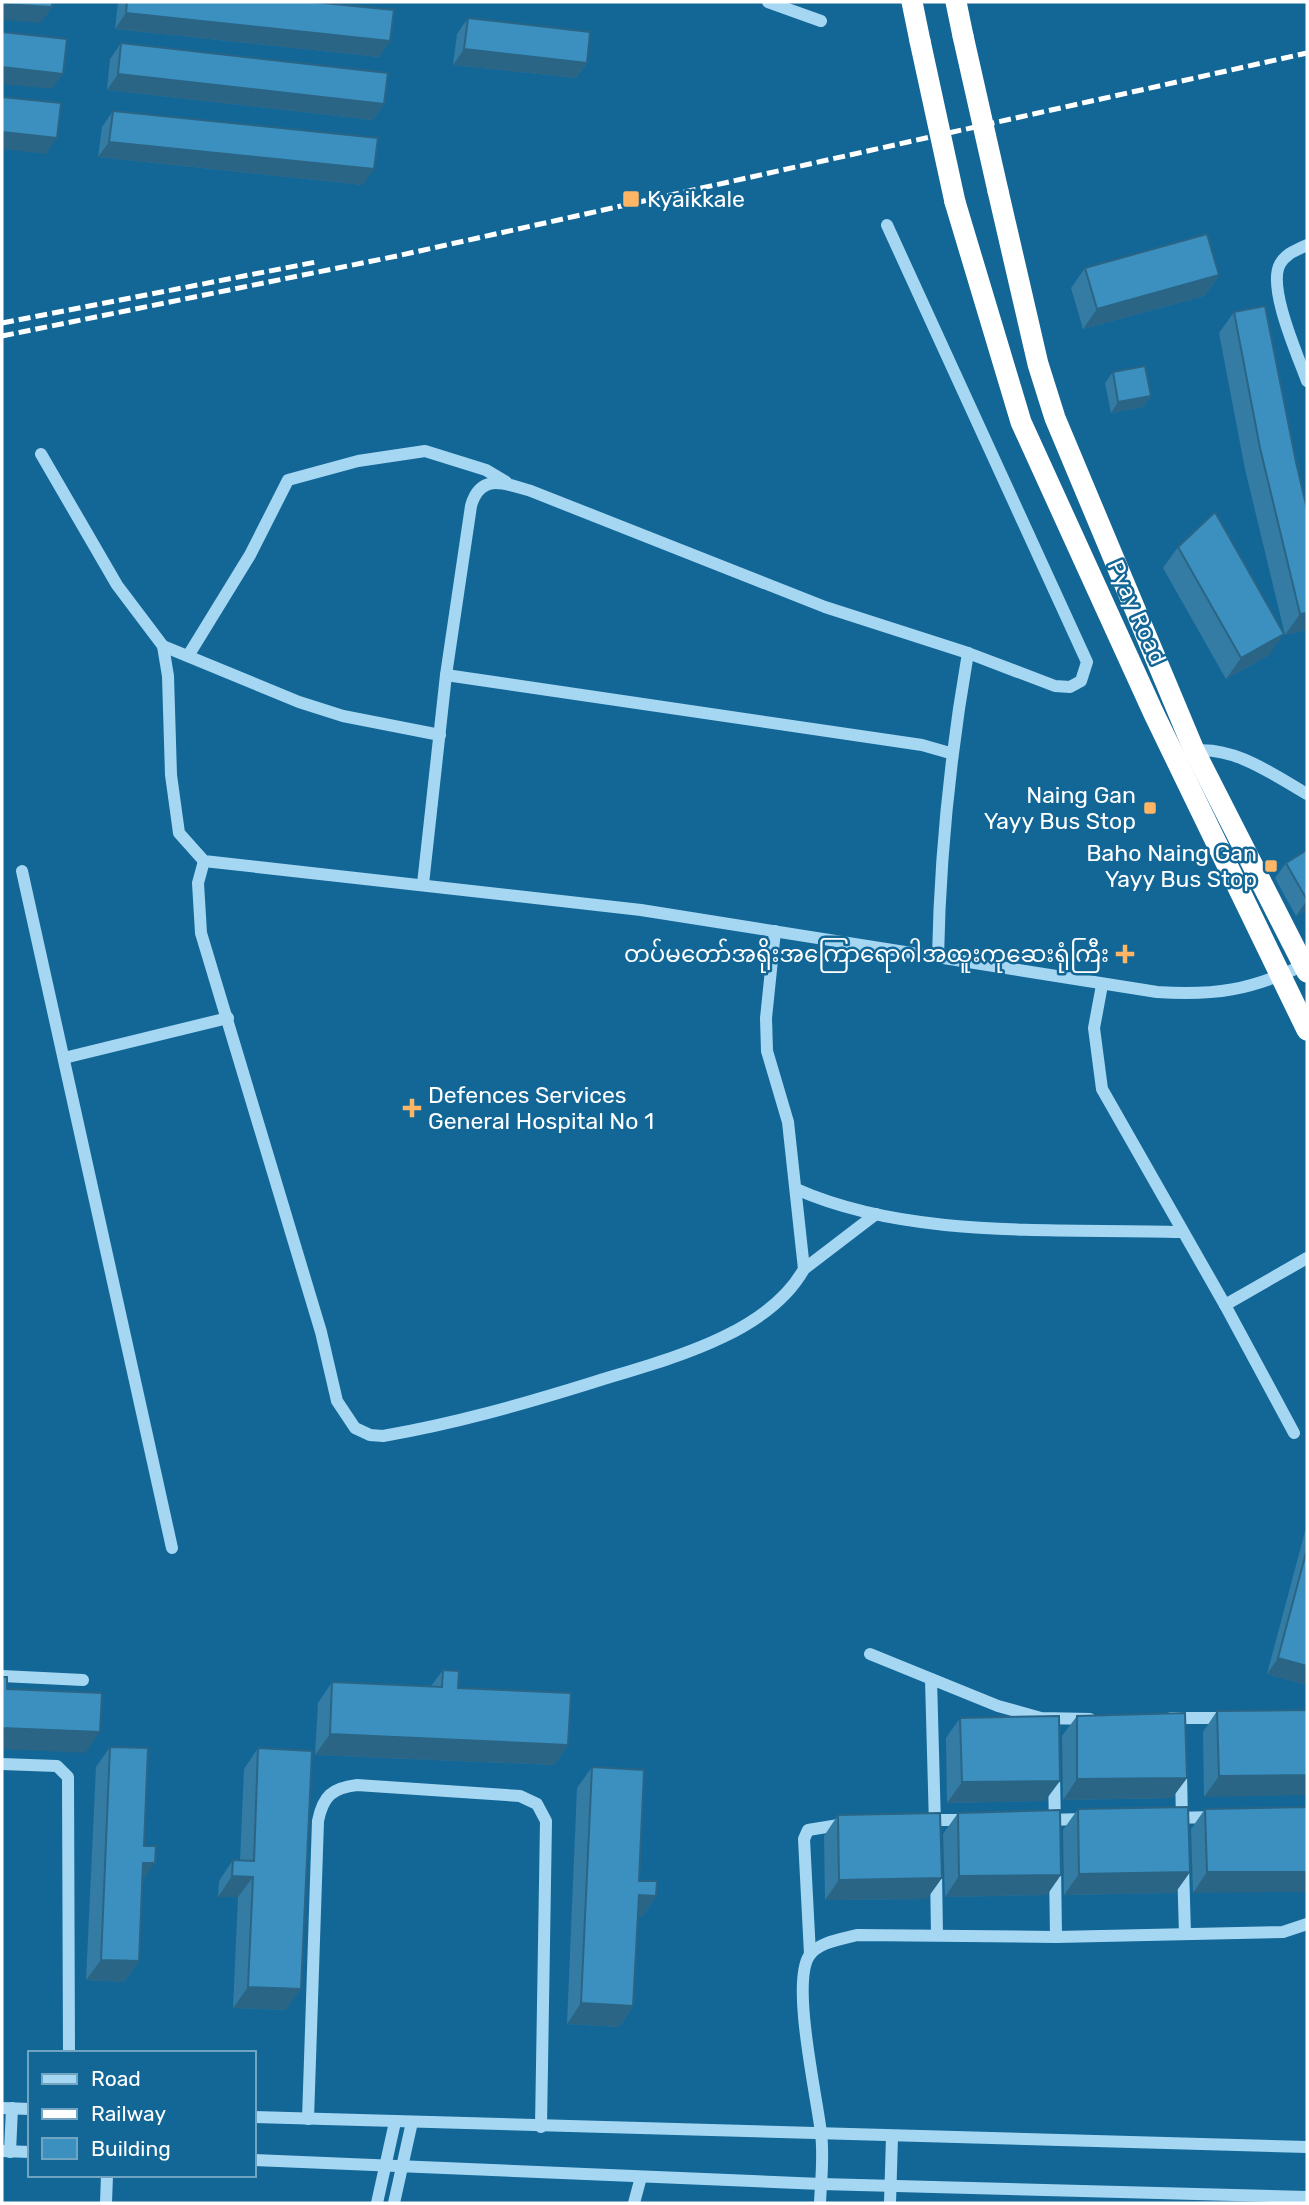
<svg xmlns="http://www.w3.org/2000/svg" width="1309" height="2205" viewBox="0 0 1309 2205" font-family="Rubik,'Noto Sans Myanmar',sans-serif">
<rect width="100%" height="100%" fill="#136797"/>
<g fill="none" stroke-linecap="round" stroke-linejoin="round">
<g stroke="#a5d7f3" stroke-width="12">
<path d="M 768,2 L 821,21"/>
<path d="M 1307,245 C 1297,250 1286,253 1280,264 C 1267,287 1298,356 1307,381"/>
<path d="M 41,454 L 117,585 L 163,646 L 299,702 L 343,716 L 440,735"/>
<path d="M 163,646 L 168,676 L 171,775 L 179,833 L 204,861 L 641,910 L 1157,992 C 1215,996 1250,990 1304,965"/>
<path d="M 188,656 L 250,555 L 288,480 L 358,461 L 425,451 L 486,470 L 506,482"/>
<path d="M 446,675 L 922,745 L 950,753"/>
<path d="M 1192,751 C 1233,745 1274,775 1307,794"/>
<path d="M 204,861 L 198,883 L 201,933 L 321,1332 L 337,1401 L 355,1428 L 370,1435 L 383,1436 C 457,1423 520,1405 591,1383 C 661,1361 766,1337 804,1269 L 788,1122 L 767,1051 L 766,1018 L 775,931"/>
<path d="M 22,871 L 172,1548"/>
<path d="M 423,884 L 446,675 L 471,506 C 480,473 505,483 531,491 L 825,607 L 968,653 L 1055,686 L 1070,687 L 1081,681 L 1087,662 L 887,225"/>
<path d="M 938,957 C 940,853 950,756 968,653"/>
<path d="M 1102,985 L 1094,1028 L 1102,1089 L 1225,1305 L 1294,1433"/>
<path d="M 64,1058 L 228,1018"/>
<path d="M 796,1189 C 911,1240 1058,1228 1181,1232"/>
<path d="M 804,1269 L 876,1214"/>
<path d="M 1225,1305 L 1307,1258"/>
<path d="M 870,1654 L 998,1706 L 1041,1718 L 1090,1719"/>
<path d="M 2,1676 L 83,1680"/>
<path d="M 931,1679 L 935,1825"/>
<path d="M 1171,1718 L 1227,1718"/>
<path d="M 2,1764 L 57,1766 L 68,1777 L 69,2053"/>
<path d="M 1181,1771 L 1182,1823"/>
<path d="M 1054,1775 L 1055,1827"/>
<path d="M 1171,1818 L 1216,1817"/>
<path d="M 926,1820 L 967,1820"/>
<path d="M 1045,1820 L 1086,1819"/>
<path d="M 1055,1866 L 1056,1937"/>
<path d="M 1183,1866 L 1185,1934"/>
<path d="M 936,1872 L 937,1935"/>
<path d="M 810,1954 L 804,1839 L 808,1830 L 845,1824"/>
<path d="M 2,2108 L 30,2109"/>
<path d="M 254,2117 L 1307,2147"/>
<path d="M 308,2119 L 318,1821 C 323,1796 332,1788 357,1785 L 520,1796 L 537,1804 L 546,1821 L 541,2127"/>
<path d="M 2,2151 L 30,2152"/>
<path d="M 10,2152 L 12,2108"/>
<path d="M 254,2160 L 821,2184 L 1307,2197"/>
<path d="M 106,2203 L 107,2175"/>
<path d="M 377,2203 L 395,2122"/>
<path d="M 394,2203 L 412,2122"/>
<path d="M 634,2203 L 641,2177"/>
<path d="M 820,2203 C 821,2180 824,2156 821,2133 C 817,2097 791,1984 809,1956 C 818,1942 842,1939 857,1935 L 1056,1937 L 1283,1932 L 1307,1924"/>
<path d="M 890,2203 L 892,2137"/>
</g>
<g stroke="#fff" stroke-width="21">
<path d="M 912,2 L 920,41"/>
<path d="M 956,2 L 963,36"/>
<path d="M 998,191 L 1038,364 L 1055,418 L 1194,750 L 1307,972"/>
<path d="M 955,202 L 1021,422 L 1154,714 L 1307,1030"/>
</g>
<g stroke="#fff" stroke-width="5" stroke-dasharray="12 5" stroke-linecap="butt">
<path d="M 2,323 L 316,262"/>
<path d="M 2,336 L 397,256 L 1307,53"/>
</g>
<g stroke="#fff" stroke-width="21">
<path d="M 963,36 L 998,191"/>
<path d="M 920,41 L 955,202"/>
</g>
</g>
<g fill="#347ca4">
<path d="M 118,2 L 313,2 L 390,41 L 379,57 L 115,29 Z"/>
<path d="M 468,18 L 587,63 L 576,78 L 453,65 L 457,34 Z"/>
<path d="M 121,43 L 384,104 L 373,120 L 107,90 L 110,59 Z"/>
<path d="M 113,111 L 363,185 L 98,157 L 102,127 Z"/>
<path d="M 1085,268 L 1219,275 L 1204,296 L 1083,329 L 1071,288 Z"/>
<path d="M 1234,312 L 1307,630 L 1285,635 L 1245,469 L 1219,333 Z"/>
<path d="M 1113,372 L 1151,396 L 1143,407 L 1111,413 L 1105,383 Z"/>
<path d="M 1178,547 L 1269,655 L 1226,679 L 1163,568 Z"/>
<path d="M 1307,850 L 1307,909 L 1296,916 L 1275,878 L 1286,863 Z"/>
<path d="M 1307,1524 L 1307,1685 L 1267,1674 Z"/>
<path d="M 443,1670 L 458,1688 L 568,1745 L 554,1765 L 315,1755 L 318,1703 L 332,1682 L 431,1686 Z"/>
<path d="M 1307,1710 L 1204,1797 L 1203,1732 L 1217,1711 Z"/>
<path d="M 1077,1716 L 1187,1778 L 1172,1798 L 1063,1800 L 1062,1736 Z"/>
<path d="M 960,1718 L 1045,1801 L 947,1803 L 946,1738 Z"/>
<path d="M 110,1747 L 142,1882 L 139,1961 L 124,1982 L 86,1980 L 96,1767 Z"/>
<path d="M 258,1748 L 286,2010 L 233,2008 L 238,1897 L 218,1897 L 219,1881 L 233,1860 L 240,1861 L 244,1769 Z"/>
<path d="M 592,1767 L 639,1881 L 656,1896 L 642,1917 L 638,1917 L 633,2006 L 619,2027 L 567,2024 L 577,1788 Z"/>
<path d="M 1307,1807 L 1193,1893 L 1191,1829 L 1205,1809 Z"/>
<path d="M 1078,1809 L 1190,1872 L 1175,1893 L 1064,1895 L 1063,1830 Z"/>
<path d="M 958,1813 L 1047,1895 L 945,1897 L 943,1834 Z"/>
<path d="M 838,1815 L 927,1899 L 825,1900 L 824,1836 Z"/>
</g>
<g fill="#2a6586">
<path d="M 2,4 L 52,7 L 41,23 L 2,20 Z"/>
<path d="M 126,13 L 390,41 L 379,57 L 115,29 Z"/>
<path d="M 464,49 L 587,63 L 576,78 L 453,65 Z"/>
<path d="M 2,67 L 63,74 L 52,89 L 2,84 Z"/>
<path d="M 118,74 L 384,104 L 373,120 L 107,90 Z"/>
<path d="M 2,132 L 57,138 L 46,154 L 2,149 Z"/>
<path d="M 109,142 L 374,169 L 363,185 L 98,157 Z"/>
<path d="M 1219,275 L 1204,296 L 1083,329 L 1097,309 Z"/>
<path d="M 1151,396 L 1143,407 L 1111,413 L 1118,402 Z"/>
<path d="M 1307,613 L 1307,630 L 1285,635 L 1300,614 Z"/>
<path d="M 1284,634 L 1269,655 L 1226,679 L 1241,658 Z"/>
<path d="M 1307,900 L 1307,909 L 1296,916 Z"/>
<path d="M 1278,1658 L 1307,1666 L 1307,1685 L 1267,1674 Z"/>
<path d="M 2,1728 L 100,1732 L 85,1753 L 2,1749 Z"/>
<path d="M 330,1734 L 568,1745 L 554,1765 L 315,1755 Z"/>
<path d="M 1307,1775 L 1307,1795 L 1204,1797 L 1219,1776 Z"/>
<path d="M 1187,1778 L 1172,1798 L 1063,1800 L 1077,1779 Z"/>
<path d="M 1060,1781 L 1045,1801 L 947,1803 L 962,1782 Z"/>
<path d="M 143,1863 L 155,1863 L 140,1884 Z"/>
<path d="M 1190,1872 L 1175,1893 L 1064,1895 L 1079,1874 Z"/>
<path d="M 1207,1872 L 1307,1872 L 1307,1892 L 1193,1893 Z"/>
<path d="M 1061,1875 L 1047,1895 L 945,1897 L 959,1876 Z"/>
<path d="M 232,1876 L 253,1877 L 238,1897 L 218,1897 Z"/>
<path d="M 942,1878 L 927,1899 L 825,1900 L 839,1880 Z"/>
<path d="M 639,1895 L 656,1896 L 642,1917 L 624,1916 Z"/>
<path d="M 101,1960 L 139,1961 L 124,1982 L 86,1980 Z"/>
<path d="M 248,1987 L 301,1989 L 286,2010 L 233,2008 Z"/>
<path d="M 581,2003 L 633,2006 L 619,2027 L 567,2024 Z"/>
</g>
<g fill="#3c90bf" stroke="#2a6586" stroke-width="2">
<path d="M 2,2 L 52,2 L 52,7 L 2,4 Z"/>
<path d="M 127,2 L 313,2 L 394,10 L 390,41 L 126,13 Z"/>
<path d="M 468,18 L 590,32 L 587,63 L 464,49 Z"/>
<path d="M 2,32 L 67,39 L 63,74 L 2,67 Z"/>
<path d="M 121,43 L 388,73 L 384,104 L 118,74 Z"/>
<path d="M 2,97 L 61,103 L 57,138 L 2,132 Z"/>
<path d="M 113,111 L 378,138 L 374,169 L 109,142 Z"/>
<path d="M 1207,234 L 1219,275 L 1097,309 L 1085,268 Z"/>
<path d="M 1265,306 L 1296,462 L 1307,509 L 1307,613 L 1300,614 L 1260,448 L 1234,312 Z"/>
<path d="M 1145,366 L 1151,396 L 1118,402 L 1113,372 Z"/>
<path d="M 1215,512 L 1284,634 L 1241,658 L 1178,547 Z"/>
<path d="M 1307,850 L 1307,900 L 1286,863 Z"/>
<path d="M 1307,1549 L 1307,1666 L 1278,1658 Z"/>
<path d="M 443,1670 L 459,1671 L 458,1688 L 571,1693 L 568,1745 L 330,1734 L 332,1682 L 442,1687 Z"/>
<path d="M 2,1677 L 7,1677 L 7,1689 L 102,1693 L 100,1732 L 2,1728 Z"/>
<path d="M 1307,1710 L 1307,1775 L 1219,1776 L 1217,1711 Z"/>
<path d="M 1185,1713 L 1187,1778 L 1077,1779 L 1077,1716 Z"/>
<path d="M 1059,1716 L 1060,1781 L 962,1782 L 960,1718 Z"/>
<path d="M 110,1747 L 148,1748 L 144,1846 L 156,1846 L 155,1863 L 143,1863 L 139,1961 L 101,1960 Z"/>
<path d="M 258,1748 L 312,1751 L 301,1989 L 248,1987 L 253,1877 L 232,1876 L 233,1860 L 254,1861 Z"/>
<path d="M 592,1767 L 644,1770 L 639,1881 L 657,1881 L 656,1896 L 639,1895 L 633,2006 L 581,2003 Z"/>
<path d="M 1188,1807 L 1190,1872 L 1079,1874 L 1078,1809 Z"/>
<path d="M 1307,1807 L 1307,1872 L 1207,1872 L 1205,1809 Z"/>
<path d="M 1060,1810 L 1061,1875 L 959,1876 L 958,1813 Z"/>
<path d="M 940,1813 L 942,1878 L 839,1880 L 838,1815 Z"/>
</g>
<g fill="#ffb566" stroke="#136797" stroke-width="2.5">
<rect x="622" y="190" width="18" height="18" rx="3.5"/>
<rect x="1143" y="801" width="14" height="14" rx="3.5"/>
<rect x="1264" y="859" width="14" height="14" rx="3.5"/>
<path d="M1121.5 943.5h7v7h7v7h-7v7h-7v-7h-7v-7h7z"/>
<path d="M408.5 1097.5h7v7h7v7h-7v7h-7v-7h-7v-7h7z"/>
</g>
<g text-anchor="middle" dominant-baseline="central" stroke-width="5" stroke-linejoin="round" paint-order="stroke">
<g font-size="23" fill="#fff" stroke="#136797" text-anchor="end">
<text x="647" y="199" text-anchor="start">Kyaikkale</text>
<text x="1136" y="795">Naing Gan<tspan x="1136" dy="26">Yayy Bus Stop</tspan></text>
<text x="1257" y="853">Baho Naing Gan<tspan x="1257" dy="26">Yayy Bus Stop</tspan></text>
<text x="1109" y="954">တပ်မတော်အရိုးအကြောရောဂါအထူးကုဆေးရုံကြီး</text>
<text x="428" y="1095" text-anchor="start">Defences Services<tspan x="428" dy="26">General Hospital No 1</tspan></text>
</g>
<g font-size="23" fill="#fff" stroke="#136797">
<text transform="translate(1137 612) rotate(66)">Pyay Road</text>
</g>
</g>
<rect width="1309" height="2205" fill="none" stroke="#ffffff" stroke-width="7"/>
<rect x="28" y="2051" width="228" height="126" fill="#136797" stroke="#71a4c1" stroke-width="2"/>
<rect x="42" y="2074" width="35" height="10" fill="#a5d7f3" stroke="#71a4c1" stroke-width="2"/>
<text x="91" y="2086" font-size="21" fill="#ffffff">Road</text>
<rect x="42" y="2109" width="35" height="10" fill="#ffffff" stroke="#71a4c1" stroke-width="2"/>
<text x="91" y="2121" font-size="21" fill="#ffffff">Railway</text>
<rect x="42" y="2138" width="35" height="21" fill="#3c90bf" stroke="#71a4c1" stroke-width="2"/>
<text x="91" y="2156" font-size="21" fill="#ffffff">Building</text>
</svg>
